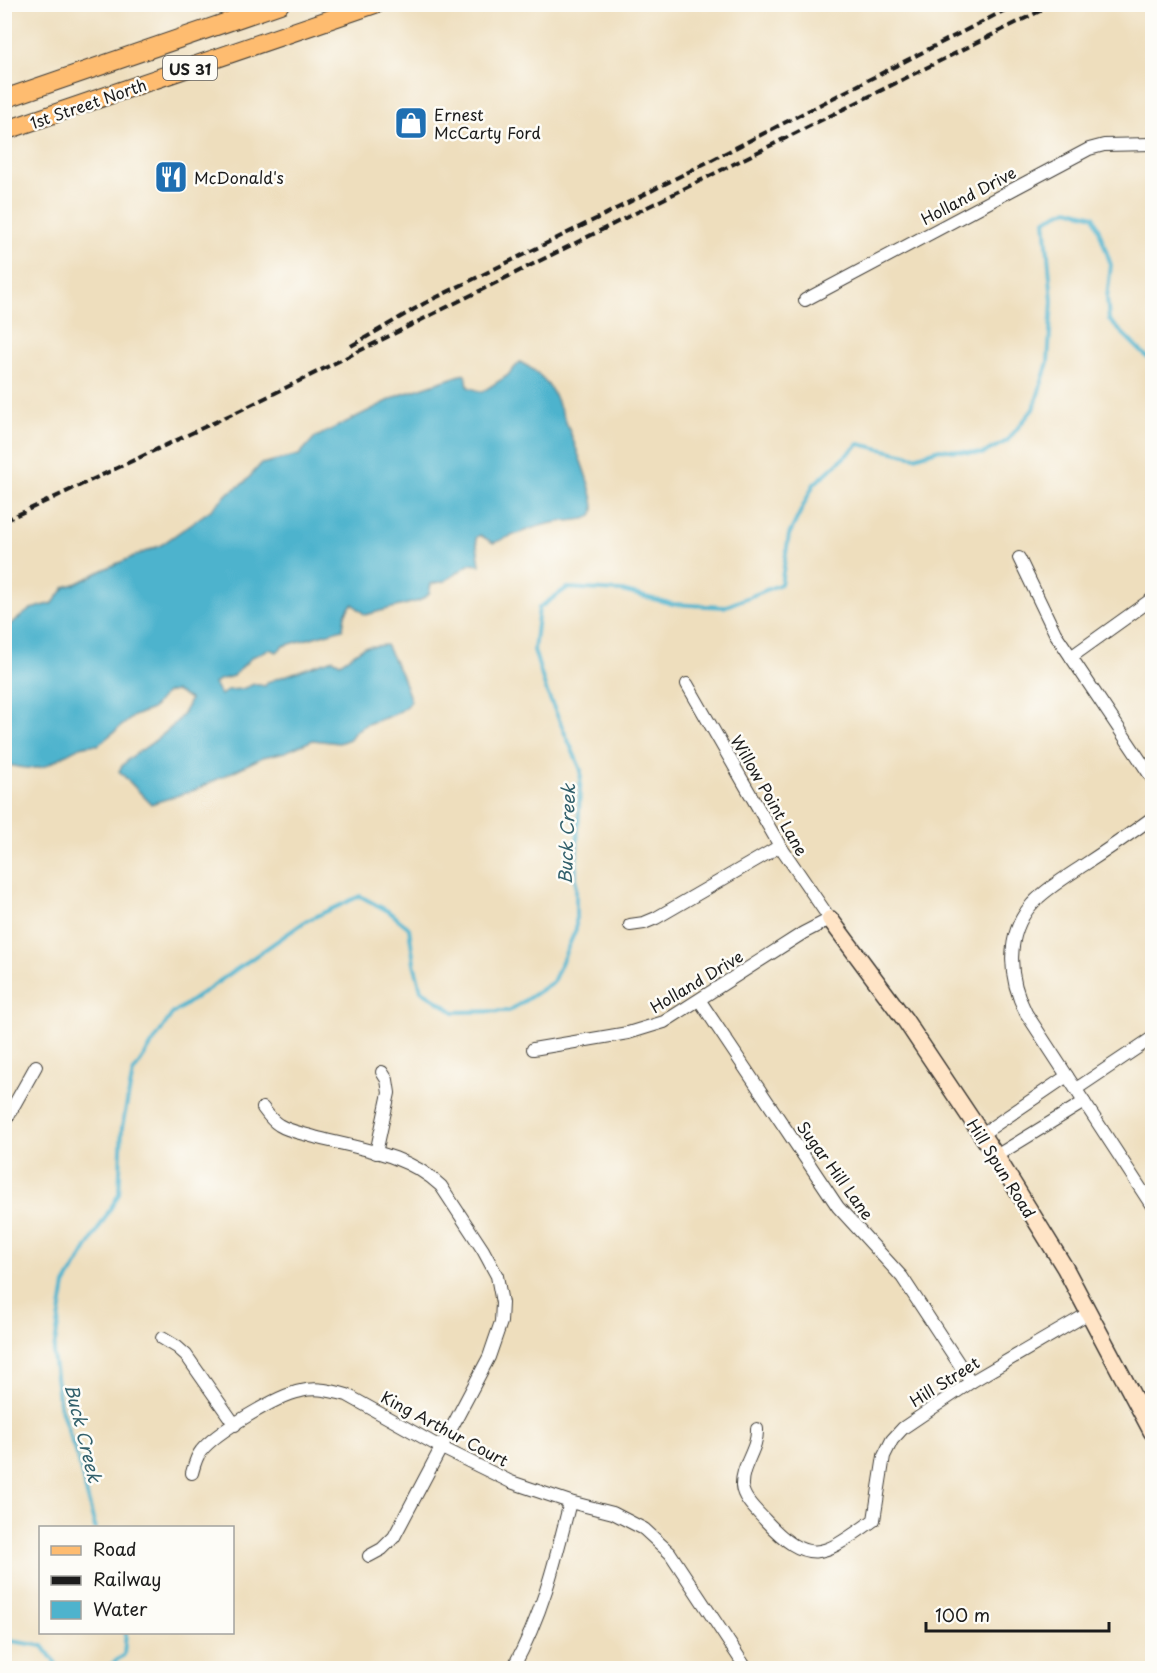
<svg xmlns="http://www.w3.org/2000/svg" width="1157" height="1673" viewBox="0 0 1157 1673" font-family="'Playpen Sans',sans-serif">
<rect width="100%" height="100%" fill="#fdfcf7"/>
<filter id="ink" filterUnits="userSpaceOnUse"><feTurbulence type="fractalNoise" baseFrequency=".0167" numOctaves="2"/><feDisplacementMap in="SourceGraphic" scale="12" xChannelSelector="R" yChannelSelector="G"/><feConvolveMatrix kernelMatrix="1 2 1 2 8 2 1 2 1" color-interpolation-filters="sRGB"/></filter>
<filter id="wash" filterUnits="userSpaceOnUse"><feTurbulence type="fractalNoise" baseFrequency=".008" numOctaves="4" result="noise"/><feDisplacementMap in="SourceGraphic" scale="24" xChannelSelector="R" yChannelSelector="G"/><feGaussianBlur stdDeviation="1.35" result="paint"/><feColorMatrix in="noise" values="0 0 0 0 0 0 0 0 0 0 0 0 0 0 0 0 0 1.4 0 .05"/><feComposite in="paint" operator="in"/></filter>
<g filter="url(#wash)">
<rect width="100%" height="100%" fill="#eedebd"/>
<path fill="#4eb3cd" stroke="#356874" stroke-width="1.5" d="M 520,362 C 530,367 541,375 548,385 C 559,399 595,493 594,509 C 594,512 592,516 590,517 C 586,520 565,521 559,522 C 536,525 515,535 493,543 L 480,535 L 476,538 L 480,565 L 470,564 L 445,581 L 431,584 L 429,594 L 419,601 L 365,615 L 353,604 C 345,609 344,620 343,629 L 283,646 L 277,652 L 269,649 L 252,657 L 233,676 L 219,680 L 214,684 L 221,695 L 228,690 L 242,689 L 254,684 L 265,686 L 267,682 L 333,659 L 340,663 L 364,647 L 386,645 L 401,674 L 411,701 C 394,724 362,716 350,739 L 339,743 L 313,740 L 285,752 L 263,757 L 195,790 L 151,804 L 119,771 C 124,761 133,756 143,749 C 161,737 184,720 190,699 L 175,691 L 166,693 L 152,709 L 134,716 L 98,745 C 76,742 61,761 42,767 C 30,770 16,767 5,764 L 4,629 L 31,609 L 53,603 L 65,587 L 78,583 L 109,567 L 161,545 L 212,509 L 229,492 L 244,483 L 261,464 L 299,455 L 314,438 L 400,395 L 464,374 L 467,379 L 468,387 L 482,392 L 507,376 Z"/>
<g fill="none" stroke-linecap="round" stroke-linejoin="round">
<g stroke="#4eb3cd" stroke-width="4">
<path d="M 95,1528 L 79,1463 L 60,1406 L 53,1355 L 65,1285 L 119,1194 L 122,1127 L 133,1073 L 172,1014 L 306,921 L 360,896 L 388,911 L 409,928 L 414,963 L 421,990 L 454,1012 L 509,1011 L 553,982 L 576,929 L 576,868 L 581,770 L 546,690 L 534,650 L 539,608 L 567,588 L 622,591 L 673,604 L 724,607 L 781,584 L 789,535 L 814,484 L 859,444 L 915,457 L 940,449 L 982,454 L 1007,441 L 1034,408 L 1048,362 L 1052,301 L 1045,220 L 1068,209 L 1094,216 L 1111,265 L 1107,298 L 1109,320 L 1152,362"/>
<path d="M 4,1640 L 43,1646 L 59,1668"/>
<path d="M 106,1668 L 124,1655 L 126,1632"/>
</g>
</g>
</g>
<g filter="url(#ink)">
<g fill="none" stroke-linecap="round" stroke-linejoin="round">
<g stroke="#3c3934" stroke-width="14">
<g id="street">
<path d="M 805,300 L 1089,149 L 1104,145 L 1152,144"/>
<path d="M 1019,558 L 1055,633 L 1152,778"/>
<path d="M 1071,657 L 1152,599"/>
<path d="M 1152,818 C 1130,834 1107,850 1084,865 C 1066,877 1046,889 1032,904 C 1005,935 1008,978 1026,1013 L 1152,1206"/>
<path d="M 630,925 L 644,923 L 656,918 L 780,846"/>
<path d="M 700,1001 L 838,1207 L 902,1277 L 971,1382"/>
<path d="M 533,1049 L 628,1033 L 664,1022 L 803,933 L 830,919 L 780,846 L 687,684"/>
<path d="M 1076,1089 L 1152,1038"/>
<path d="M 263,1108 C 268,1115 272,1121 279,1125 C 290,1132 306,1134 318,1138 C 361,1149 408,1154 441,1186 L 483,1250 L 497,1276 L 502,1303 L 501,1322 L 489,1357 L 394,1537 L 382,1549 L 369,1556"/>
<path d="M 4,1123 L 36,1066"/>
<path d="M 982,1134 L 1067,1076"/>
<path d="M 376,1153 L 389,1093 L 387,1080 L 382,1072"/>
<path d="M 996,1156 L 1084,1102"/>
<path d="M 162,1338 L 177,1347 L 186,1355 L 235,1425"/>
<path d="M 757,1429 C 758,1450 741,1465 742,1486 C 743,1499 757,1511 765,1520 C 811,1570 826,1553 874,1520 L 884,1456 L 892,1440 L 903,1428 L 971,1382 L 1089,1313"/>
<path d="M 192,1473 C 194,1466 196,1457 201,1451 C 215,1433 278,1395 301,1391 C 317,1387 332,1391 347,1395 L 442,1448 L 511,1482 L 570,1502 L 613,1513 L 644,1529 L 670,1553 L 746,1668"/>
<path d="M 513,1668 C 543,1613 555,1562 570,1502"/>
</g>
</g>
<g stroke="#3c3934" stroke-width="19">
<path id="secondary" d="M 830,919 L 905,1020 L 996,1156 L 1065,1268 L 1152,1432"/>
</g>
<g stroke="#3c3934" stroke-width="20">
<g id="primary">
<path d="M 4,99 L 280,4"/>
<path d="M 4,131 L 375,4"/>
</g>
</g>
<use href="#street" stroke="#fff" stroke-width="12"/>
<use href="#secondary" stroke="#ffe4c6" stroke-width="16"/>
<use href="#primary" stroke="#febc70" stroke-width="18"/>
<g stroke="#1c1c1c" stroke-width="4" stroke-dasharray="9 4.5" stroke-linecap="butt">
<path d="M 351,346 L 425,303 L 602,216 L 1017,4"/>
<path d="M 4,521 L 245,408 L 1054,4"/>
</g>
</g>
</g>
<defs>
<g id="shop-square" transform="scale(1.725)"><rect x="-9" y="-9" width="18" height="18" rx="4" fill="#1f6fb2" stroke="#fdfcf7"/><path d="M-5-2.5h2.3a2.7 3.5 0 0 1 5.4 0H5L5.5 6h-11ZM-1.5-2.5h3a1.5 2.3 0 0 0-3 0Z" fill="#fff"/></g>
<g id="restaurant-square" transform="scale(1.725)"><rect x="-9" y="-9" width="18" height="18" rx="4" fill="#1f6fb2" stroke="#fdfcf7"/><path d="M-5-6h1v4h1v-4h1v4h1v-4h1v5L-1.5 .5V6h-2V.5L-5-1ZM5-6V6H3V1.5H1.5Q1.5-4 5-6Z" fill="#fff"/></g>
</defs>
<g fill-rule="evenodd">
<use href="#shop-square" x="411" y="123"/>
<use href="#restaurant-square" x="171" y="177"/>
</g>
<g text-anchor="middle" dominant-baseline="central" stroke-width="5" stroke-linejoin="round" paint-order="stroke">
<rect fill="#fdfcf7" stroke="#605f5e" stroke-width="1.5" x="163" y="56" width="54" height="24" rx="4.5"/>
<g font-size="15" font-weight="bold" fill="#1c1c1c">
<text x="190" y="68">US 31</text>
</g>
<g font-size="16" fill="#1c1c1c" stroke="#fdfcf7">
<text transform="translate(88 103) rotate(-19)">1st Street North</text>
<text transform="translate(968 195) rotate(-28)">Holland Drive</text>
<text transform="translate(770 795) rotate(60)">Willow Point Lane</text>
<text transform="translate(696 981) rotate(-31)">Holland Drive</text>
<text transform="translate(1002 1168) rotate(58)">Hill Spun Road</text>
<text transform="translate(836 1170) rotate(54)">Sugar Hill Lane</text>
<text transform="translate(944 1381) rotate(-32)">Hill Street</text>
<text transform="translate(445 1428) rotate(28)">King Arthur Court</text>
</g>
<g font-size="16" fill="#1c1c1c" stroke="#fdfcf7" text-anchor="start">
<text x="434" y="114">Ernest<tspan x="434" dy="18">McCarty Ford</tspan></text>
<text x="194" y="177">McDonald's</text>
</g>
<g font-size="18" font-style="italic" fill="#32606c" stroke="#fdfcf7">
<text transform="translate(566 834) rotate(-88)">Buck Creek</text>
<text transform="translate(84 1433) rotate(76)">Buck Creek</text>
</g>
</g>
<rect width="1157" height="1673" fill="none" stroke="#fdfcf7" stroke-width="24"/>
<rect x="39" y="1526" width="195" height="108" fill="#fdfcf7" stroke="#a3a29f" stroke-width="1.5"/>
<rect x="51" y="1546" width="30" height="9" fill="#febc70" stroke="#a3a29f" stroke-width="1.5"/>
<text x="93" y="1556" font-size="18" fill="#1c1c1c">Road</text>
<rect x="51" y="1576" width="30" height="9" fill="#1c1c1c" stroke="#a3a29f" stroke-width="1.5"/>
<text x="93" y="1586" font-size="18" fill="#1c1c1c">Railway</text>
<rect x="51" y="1601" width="30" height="18" fill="#4eb3cd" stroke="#a3a29f" stroke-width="1.5"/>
<text x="93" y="1616" font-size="18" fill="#1c1c1c">Water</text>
<path d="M926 1622v9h183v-9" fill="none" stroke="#1c1c1c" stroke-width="3"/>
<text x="935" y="1622" font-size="18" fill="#1c1c1c" stroke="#fdfcf7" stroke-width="4.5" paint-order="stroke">100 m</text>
</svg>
